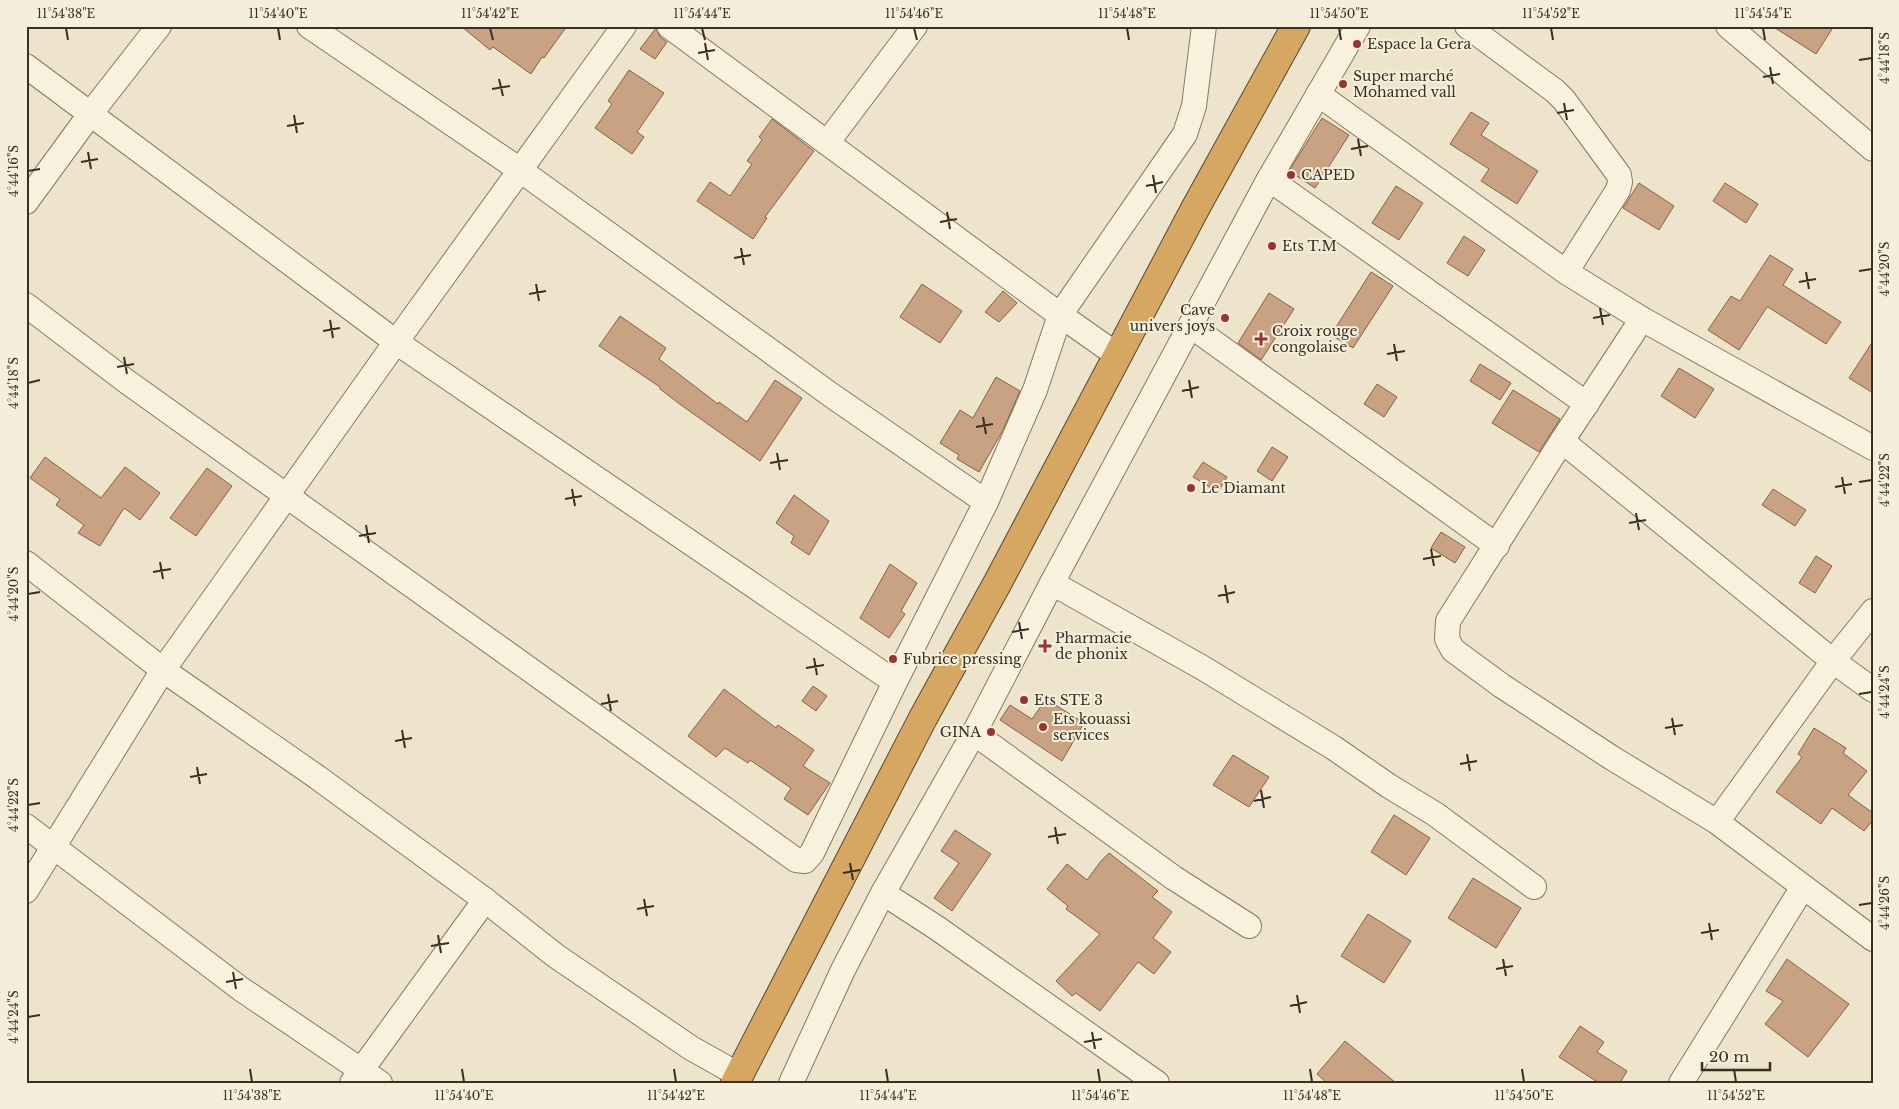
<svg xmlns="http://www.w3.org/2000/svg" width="1899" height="1109" viewBox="0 0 1899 1109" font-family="'Libre Baskerville',serif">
<rect width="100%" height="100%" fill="#ede4cb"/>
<g fill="#c8a283" stroke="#866247">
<path d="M 461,26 L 567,26 L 544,58 L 542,57 L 531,74 L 493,47 L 490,50 Z"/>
<path d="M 1772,26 L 1834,26 L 1816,54 Z"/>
<path d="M 656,28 L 660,37 L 667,42 L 655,59 L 640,49 Z"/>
<path d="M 629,70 L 664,93 L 637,132 L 644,137 L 632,154 L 595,128 L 612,104 L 608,101 Z"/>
<path d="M 1471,112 L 1489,123 L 1481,135 L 1538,171 L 1517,204 L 1481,181 L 1489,169 L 1450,144 Z"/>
<path d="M 1322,118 L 1349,135 L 1315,188 L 1289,171 Z"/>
<path d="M 772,119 L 814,151 L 765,217 L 767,218 L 753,239 L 697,201 L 710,182 L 730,196 L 752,164 L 747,161 L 762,140 L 759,137 Z"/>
<path d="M 1639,183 L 1674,206 L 1659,230 L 1623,208 Z"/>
<path d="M 1725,183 L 1758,204 L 1746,223 L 1713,201 Z"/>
<path d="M 1396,186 L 1423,203 L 1399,240 L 1372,223 Z"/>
<path d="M 1464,236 L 1485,250 L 1468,276 L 1447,263 Z"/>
<path d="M 1770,255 L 1793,269 L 1783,285 L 1841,322 L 1826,344 L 1768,307 L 1767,307 L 1739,350 L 1708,330 L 1731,296 L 1740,301 Z"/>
<path d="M 1371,272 L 1393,286 L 1353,348 L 1331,335 Z"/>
<path d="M 922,284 L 962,311 L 940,343 L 900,317 Z"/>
<path d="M 1003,291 L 1017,303 L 999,322 L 985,312 Z"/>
<path d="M 1269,293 L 1294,309 L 1261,360 L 1238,343 Z"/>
<path d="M 620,316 L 666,348 L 659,359 L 718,404 L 719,402 L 747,422 L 775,380 L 802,398 L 760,461 L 681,405 L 660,389 L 660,387 L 599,346 Z"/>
<path d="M 1873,341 L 1873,393 L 1849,378 Z"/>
<path d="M 1480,364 L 1511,383 L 1500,400 L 1470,381 Z"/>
<path d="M 1679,368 L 1714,389 L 1695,418 L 1661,396 Z"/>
<path d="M 996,377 L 1020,391 L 1003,430 L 979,472 L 957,459 L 959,455 L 940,443 L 960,410 L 973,418 Z"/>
<path d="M 1377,384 L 1397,397 L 1384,417 L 1364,404 Z"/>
<path d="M 1513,390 L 1560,419 L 1539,452 L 1492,423 Z"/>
<path d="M 1272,447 L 1288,457 L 1272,481 L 1257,471 Z"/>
<path d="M 45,457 L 101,498 L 125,467 L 160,493 L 140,520 L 124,508 L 100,546 L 78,533 L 84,525 L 56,505 L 60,499 L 30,478 Z"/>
<path d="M 1203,462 L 1227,477 L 1218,492 L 1193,477 Z"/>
<path d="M 207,468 L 232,486 L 196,536 L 170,518 Z"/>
<path d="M 1773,489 L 1806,510 L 1795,526 L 1762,505 Z"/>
<path d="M 794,495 L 829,521 L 809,555 L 791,543 L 794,536 L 776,523 Z"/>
<path d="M 1441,532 L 1465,547 L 1455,563 L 1431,548 Z"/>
<path d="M 1816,556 L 1832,566 L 1815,593 L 1799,583 Z"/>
<path d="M 890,564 L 917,583 L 901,611 L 905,614 L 889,638 L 860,618 Z"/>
<path d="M 813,686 L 827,696 L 816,711 L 802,701 Z"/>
<path d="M 724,689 L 776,728 L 778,725 L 814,750 L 803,766 L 830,783 L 808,815 L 784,799 L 791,788 L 750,760 L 748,763 L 725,748 L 716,757 L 688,736 Z"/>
<path d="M 1046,699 L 1084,723 L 1062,761 L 1000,720 L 1010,705 L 1032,719 Z"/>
<path d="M 1814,728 L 1846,748 L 1843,753 L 1867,771 L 1848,795 L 1873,813 L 1873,820 L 1864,831 L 1832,808 L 1821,824 L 1776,792 L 1802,757 L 1798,754 Z"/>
<path d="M 1233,755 L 1269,777 L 1249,807 L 1213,785 Z"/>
<path d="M 1394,815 L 1430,838 L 1406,875 L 1371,852 Z"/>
<path d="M 955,830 L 991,854 L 952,911 L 934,898 L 959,863 L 941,851 Z"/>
<path d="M 1109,853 L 1158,891 L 1152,897 L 1172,912 L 1153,938 L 1171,952 L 1154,974 L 1138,962 L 1100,1011 L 1076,993 L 1072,996 L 1056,981 L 1100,934 L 1066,909 L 1068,906 L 1047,889 L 1067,864 L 1087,880 L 1101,861 Z"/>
<path d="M 1473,878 L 1521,908 L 1496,948 L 1448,918 Z"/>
<path d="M 1368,914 L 1411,941 L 1384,983 L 1341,956 Z"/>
<path d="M 1787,959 L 1849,1004 L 1808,1057 L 1765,1024 L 1783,1001 L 1766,991 Z"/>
<path d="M 1580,1026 L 1604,1042 L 1597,1052 L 1627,1071 L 1620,1083 L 1599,1083 L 1559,1057 Z"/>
<path d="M 1345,1041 L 1396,1083 L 1327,1083 L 1317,1074 Z"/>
</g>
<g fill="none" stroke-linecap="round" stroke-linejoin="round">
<g stroke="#897760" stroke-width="26">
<g id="minor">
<path d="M 309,26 L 520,170 L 831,395 L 986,502"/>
<path d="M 669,26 L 1060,315 L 1117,355"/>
<path d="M 1467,26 L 1555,91 L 1564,100 L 1619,175 L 1620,182 L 1618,190 L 1566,272"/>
<path d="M 1728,26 L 1873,149"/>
<path d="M 26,66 L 396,342 L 895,682"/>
<path d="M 1318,94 L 1566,272 L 1642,319 L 1873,448"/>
<path d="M 827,143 L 915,26"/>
<path d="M 1269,179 L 1587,404"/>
<path d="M 26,202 L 91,113 L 159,26"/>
<path d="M 26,305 L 126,381 L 796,860 L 805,861 L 812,853 L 895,682 L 986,502 L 1035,390 L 1060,315 L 1185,134 L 1194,106 L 1204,26"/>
<path d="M 1642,319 L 1562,441 L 1448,621 L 1447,639 L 1453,650 L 1502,686 L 1612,758 L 1717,822 L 1873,939"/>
<path d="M 1191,326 L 1497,546"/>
<path d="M 1562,441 L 1833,661 L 1873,690"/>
<path d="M 26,563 L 163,670 L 317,777 L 485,900 L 556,956 L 691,1048 L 739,1075"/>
<path d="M 1052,583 L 1203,668 L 1334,748 L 1389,786 L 1435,814 L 1534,887"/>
<path d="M 974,733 L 1174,878 L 1249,926"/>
<path d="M 1717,822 L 1833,661 L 1873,611"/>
<path d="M 26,826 L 241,989 L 380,1083"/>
<path d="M 26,891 L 163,670 L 396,342 L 624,26"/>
<path d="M 883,893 L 937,928 L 1157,1083"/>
<path d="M 352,1083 L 485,900"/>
<path d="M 791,1083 L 843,970 L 883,893 L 974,733 L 1052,583 L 1269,179 L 1358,26"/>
<path d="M 1681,1083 L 1803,887"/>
</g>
</g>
<g stroke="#574533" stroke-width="30">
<path id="highway" d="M 735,1083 L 923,718 L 998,582 L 1196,207 L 1296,26"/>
</g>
<use href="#minor" stroke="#f7f1de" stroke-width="24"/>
<use href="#highway" stroke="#d5a762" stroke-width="28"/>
</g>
<path fill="none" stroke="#3a2f22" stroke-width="2" d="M 66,28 L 68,40M 278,28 L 280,40M 490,28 L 493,40M 702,28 L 705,40M 914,28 L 917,40M 1127,28 L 1129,40M 1339,28 L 1341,40M 1551,28 L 1553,40M 1763,28 L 1765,40M 705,43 L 708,60M 698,53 L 715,50M 1859,60 L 1872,58M 1770,67 L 1773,84M 1763,77 L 1780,74M 499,79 L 503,96M 492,89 L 510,86M 1564,103 L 1567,120M 1557,113 L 1574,110M 294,115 L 297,133M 287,126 L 304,123M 1358,139 L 1361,156M 1351,149 L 1368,146M 88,152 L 91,169M 81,162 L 98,159M 28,171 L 40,169M 1153,175 L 1156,193M 1146,186 L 1163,182M 947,212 L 950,229M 940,222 L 957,219M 741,248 L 744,265M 734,258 L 751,255M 1859,271 L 1872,269M 1806,272 L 1809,289M 1799,282 L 1816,279M 536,284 L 539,301M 529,294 L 546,291M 1600,308 L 1603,325M 1593,318 L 1610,315M 330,320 L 333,338M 323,331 L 340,328M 1394,344 L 1397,361M 1387,354 L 1405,351M 124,357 L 127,374M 117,367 L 134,364M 1189,380 L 1192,398M 28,383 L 40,380M 1182,391 L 1199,387M 983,417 L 986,434M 976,427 L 993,424M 777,453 L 780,470M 770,463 L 788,460M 1842,477 L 1845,494M 1859,482 L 1872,480M 1835,487 L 1852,484M 572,489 L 575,506M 565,499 L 582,496M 1636,513 L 1639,530M 1629,523 L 1646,520M 366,525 L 369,543M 359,536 L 376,533M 1431,549 L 1434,566M 1423,559 L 1441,556M 160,562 L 163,579M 153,572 L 171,569M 1225,585 L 1228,603M 28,594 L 40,592M 1218,596 L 1235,592M 1019,622 L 1022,639M 1012,632 L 1029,629M 814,658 L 817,675M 806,668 L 824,665M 608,694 L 611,711M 1859,694 L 1872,692M 601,704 L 618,701M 1672,718 L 1675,735M 1665,728 L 1683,725M 402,730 L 405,748M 395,741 L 412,738M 1467,754 L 1470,771M 1460,764 L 1477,761M 197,767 L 200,784M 190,777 L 207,774M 1261,790 L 1264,808M 1254,801 L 1271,797M 28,805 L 40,803M 1055,827 L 1058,844M 1048,837 L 1066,834M 850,863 L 853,880M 843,873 L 860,870M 644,899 L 647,916M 1859,905 L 1872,903M 637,909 L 654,906M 1709,923 L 1712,940M 1701,933 L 1719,930M 438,935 L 441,953M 431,946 L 449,943M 1503,959 L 1506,976M 1496,969 L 1513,966M 233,972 L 236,989M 226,982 L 243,979M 1297,995 L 1300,1013M 1290,1006 L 1307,1002M 28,1017 L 40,1015M 1092,1032 L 1095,1049M 1084,1042 L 1102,1039M 250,1069 L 252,1082M 462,1069 L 464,1082M 674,1069 L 676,1082M 886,1069 L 888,1082M 1098,1069 L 1100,1082M 1310,1069 L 1312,1082M 1522,1069 L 1524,1082M 1734,1069 L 1736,1082"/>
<g fill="#943633" stroke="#f4eeda" stroke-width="2">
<circle cx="1357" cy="44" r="5"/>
<circle cx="1343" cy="84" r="5"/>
<circle cx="1291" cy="175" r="5"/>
<circle cx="1272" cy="246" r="5"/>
<circle cx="1225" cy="318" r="5"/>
<path d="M1258.5 331.5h5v5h5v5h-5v5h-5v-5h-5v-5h5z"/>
<circle cx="1191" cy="488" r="5"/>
<path d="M1042.5 638.5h5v5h5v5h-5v5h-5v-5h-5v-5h5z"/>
<circle cx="893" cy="659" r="5"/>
<circle cx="1024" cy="700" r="5"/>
<circle cx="1043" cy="727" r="5"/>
<circle cx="991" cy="732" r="5"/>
</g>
<g text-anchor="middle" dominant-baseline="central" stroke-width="4" stroke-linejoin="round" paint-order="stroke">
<g font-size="14" fill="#3a2f22" stroke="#f4eeda" text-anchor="start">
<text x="1367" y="44">Espace la Gera</text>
<text x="1353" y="76">Super marché<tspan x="1353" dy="16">Mohamed vall</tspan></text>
<text x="1301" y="175">CAPED</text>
<text x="1282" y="246">Ets T.M</text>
<text x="1215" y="310" text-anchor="end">Cave<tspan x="1215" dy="16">univers joys</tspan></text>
<text x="1272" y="331">Croix rouge<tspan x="1272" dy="16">congolaise</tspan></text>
<text x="1201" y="488">Le Diamant</text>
<text x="1055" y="638">Pharmacie<tspan x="1055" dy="16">de phonix</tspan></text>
<text x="903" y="659">Fubrice pressing</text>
<text x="1034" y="700">Ets STE 3</text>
<text x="1053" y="719">Ets kouassi<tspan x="1053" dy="16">services</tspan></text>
<text x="981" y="732" text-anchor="end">GINA</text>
</g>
</g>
<rect width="1899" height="1109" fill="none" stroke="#f4eeda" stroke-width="55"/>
<path d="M1702 1062v8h68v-8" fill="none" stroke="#3a2f22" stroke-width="2.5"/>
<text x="1709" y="1062" font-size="15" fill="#3a2f22" stroke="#f4eeda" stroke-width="4" paint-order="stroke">20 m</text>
<rect x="28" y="28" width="1844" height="1054" fill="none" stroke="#3a2f22" stroke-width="2"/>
<g font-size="12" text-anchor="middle" fill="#3a2f22">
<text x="66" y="18">11°54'38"E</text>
<text x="278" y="18">11°54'40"E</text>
<text x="490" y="18">11°54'42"E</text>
<text x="702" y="18">11°54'44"E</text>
<text x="914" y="18">11°54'46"E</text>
<text x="1127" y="18">11°54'48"E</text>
<text x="1339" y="18">11°54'50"E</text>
<text x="1551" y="18">11°54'52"E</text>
<text x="1763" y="18">11°54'54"E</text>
<text transform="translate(1885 58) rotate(-90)" y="4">4°44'18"S</text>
<text transform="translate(14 171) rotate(-90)" y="4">4°44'16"S</text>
<text transform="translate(1885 269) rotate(-90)" y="4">4°44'20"S</text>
<text transform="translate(14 383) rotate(-90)" y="4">4°44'18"S</text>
<text transform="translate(1885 480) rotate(-90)" y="4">4°44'22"S</text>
<text transform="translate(14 594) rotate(-90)" y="4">4°44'20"S</text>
<text transform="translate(1885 692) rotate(-90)" y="4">4°44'24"S</text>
<text transform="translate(14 805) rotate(-90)" y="4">4°44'22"S</text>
<text transform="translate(1885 903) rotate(-90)" y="4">4°44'26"S</text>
<text transform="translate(14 1017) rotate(-90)" y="4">4°44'24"S</text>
<text x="252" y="1100">11°54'38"E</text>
<text x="464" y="1100">11°54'40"E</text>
<text x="676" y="1100">11°54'42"E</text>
<text x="888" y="1100">11°54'44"E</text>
<text x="1100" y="1100">11°54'46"E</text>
<text x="1312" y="1100">11°54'48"E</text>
<text x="1524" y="1100">11°54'50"E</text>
<text x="1736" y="1100">11°54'52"E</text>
</g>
</svg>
